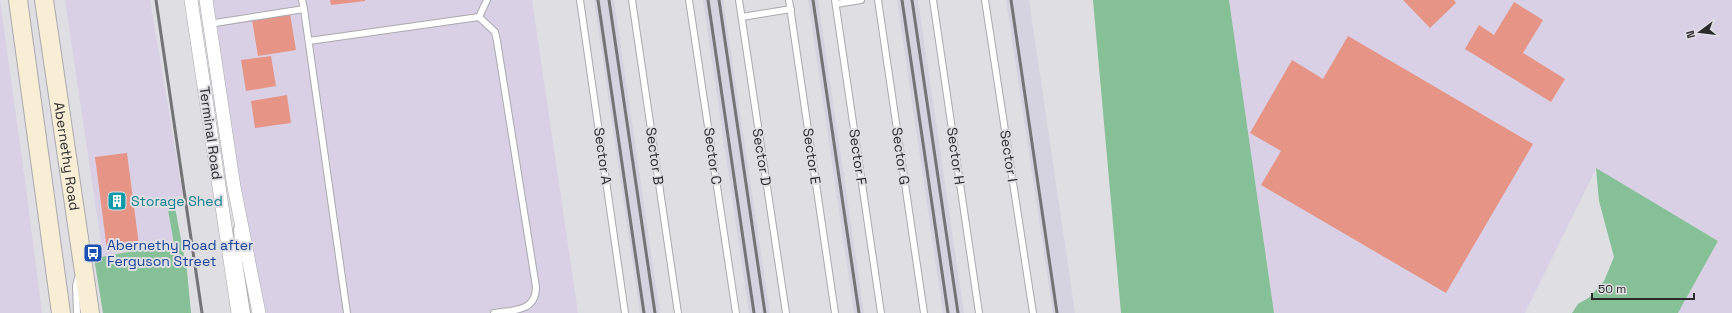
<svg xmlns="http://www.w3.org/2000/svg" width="1732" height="313" viewBox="0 0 1732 313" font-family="'Space Grotesk',sans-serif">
<rect width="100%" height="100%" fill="#dedee3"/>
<g fill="#dad0e5">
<path d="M 0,0 L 25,181 L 42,313 L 0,313 Z"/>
<path d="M 65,0 L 150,0 L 183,196 L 166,199 L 174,244 L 103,256 Z"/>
<path d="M 212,0 L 532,0 L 578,313 L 264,313 L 239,180 Z"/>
<path d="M 1229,0 L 1732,0 L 1732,313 L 1678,313 L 1718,241 L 1596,169 L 1525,313 L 1274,313 Z"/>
</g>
<g fill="#d4d3df">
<path d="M 594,0 L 614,0 L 660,313 L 640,313 Z"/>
<path d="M 703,0 L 723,0 L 770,313 L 749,313 Z"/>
<path d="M 808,0 L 818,0 L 864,313 L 854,313 Z"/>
<path d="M 897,0 L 918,0 L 964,313 L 943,313 Z"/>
<path d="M 1006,0 L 1029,0 L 1075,313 L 1053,313 Z"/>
</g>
<g fill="#86c097">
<path d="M 1093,0 L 1229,0 L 1274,313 L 1121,313 Z"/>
<path d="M 1596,168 L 1718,241 L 1678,313 L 1572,313 L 1578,304 L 1590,297 L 1604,281 L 1614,257 L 1599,201 Z"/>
<path d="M 173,197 L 187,271 L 191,313 L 103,313 L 94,258 L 174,244 L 166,199 Z"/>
</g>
<g fill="#e69486">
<path d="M 330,0 L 365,0 L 365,1 L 331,5 Z"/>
<path d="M 1403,0 L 1454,0 L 1456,3 L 1430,28 Z"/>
<path d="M 1514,2 L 1543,20 L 1523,53 L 1565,79 L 1551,102 L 1465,49 L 1479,25 L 1494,35 Z"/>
<path d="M 290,14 L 296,50 L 258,56 L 252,20 Z"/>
<path d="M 1348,36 L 1533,144 L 1446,293 L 1261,185 L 1281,151 L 1250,133 L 1292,60 L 1323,79 Z"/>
<path d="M 271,56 L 276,86 L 246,91 L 241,60 Z"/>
<path d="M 287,95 L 291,123 L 255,128 L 251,101 Z"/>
<path d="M 127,153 L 139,245 L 107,250 L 95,157 Z"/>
</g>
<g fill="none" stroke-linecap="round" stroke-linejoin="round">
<g stroke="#a9a9ae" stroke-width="8">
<g id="service">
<path d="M 580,0 L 625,313"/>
<path d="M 632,0 L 678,313"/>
<path d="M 689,0 L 736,313"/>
<path d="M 739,0 L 786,313"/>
<path d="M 789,0 L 835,313"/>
<path d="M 835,0 L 881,313"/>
<path d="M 878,0 L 924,313"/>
<path d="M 933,0 L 979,313"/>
<path d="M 985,0 L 1033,313"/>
<path d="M 836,4 L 861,0"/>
<path d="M 304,9 L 347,313"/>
<path d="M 479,17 L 495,32 L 497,41 L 536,287 C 536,312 513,310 494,313"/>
<path d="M 742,17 L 791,9"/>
<path d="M 209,24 L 304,9 L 302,0"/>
<path d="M 309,41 L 479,17 L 487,0"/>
<path d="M 237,229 L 239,262 L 247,313"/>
<path d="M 77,313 L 76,286 L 78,278"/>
</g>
</g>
<g stroke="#a9a9ae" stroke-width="14">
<g id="minor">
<path d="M 191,0 L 238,313"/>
<path d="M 206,0 L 234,187 L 259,313"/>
</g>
</g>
<g stroke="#a9a9ae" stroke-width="20">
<g id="secondary">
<path d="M 18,0 L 61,313"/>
<path id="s1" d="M 44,0 L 90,313"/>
</g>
</g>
<use href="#service" stroke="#fff" stroke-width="6"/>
<use href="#minor" stroke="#fff" stroke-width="13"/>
<use href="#secondary" stroke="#f7eed5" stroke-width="18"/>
<g stroke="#747477" stroke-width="3">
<path d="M 156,0 L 202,313"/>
<path d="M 598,0 L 644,313"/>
<path d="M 609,0 L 655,313"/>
<path d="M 708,0 L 754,313"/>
<path d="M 719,0 L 765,313"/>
<path d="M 813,0 L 859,313"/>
<path d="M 902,0 L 948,313"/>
<path d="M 912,0 L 958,313"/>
<path d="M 1011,0 L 1057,313"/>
</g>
</g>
<defs>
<g id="building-square" transform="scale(1)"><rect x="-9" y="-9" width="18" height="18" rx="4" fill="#0f9aa8" stroke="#dedee3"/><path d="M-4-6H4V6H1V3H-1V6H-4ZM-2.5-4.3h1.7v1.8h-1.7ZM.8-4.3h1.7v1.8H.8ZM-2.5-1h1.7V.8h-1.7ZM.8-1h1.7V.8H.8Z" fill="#fff"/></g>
<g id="bus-square" transform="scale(1)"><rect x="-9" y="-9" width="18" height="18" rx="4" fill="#1a4fb4" stroke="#dedee3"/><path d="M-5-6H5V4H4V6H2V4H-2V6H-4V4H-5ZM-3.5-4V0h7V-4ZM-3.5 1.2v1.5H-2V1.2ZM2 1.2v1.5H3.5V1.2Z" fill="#fff"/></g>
</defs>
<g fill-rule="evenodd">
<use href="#building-square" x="117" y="201"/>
<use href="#bus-square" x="93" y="253"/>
</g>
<g text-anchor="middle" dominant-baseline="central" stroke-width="4" stroke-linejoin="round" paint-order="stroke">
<g font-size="14" fill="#2b2b2d" stroke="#dedee3">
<text transform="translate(211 133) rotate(82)">Terminal Road</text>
<text transform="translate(603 156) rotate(82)">Sector A</text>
<text transform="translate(655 156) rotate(82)">Sector B</text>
<text transform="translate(713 156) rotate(82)">Sector C</text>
<text transform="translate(812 156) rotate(82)">Sector E</text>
<text transform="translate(901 156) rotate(82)">Sector G</text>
<text transform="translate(956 156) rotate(82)">Sector H</text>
<text transform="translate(1009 156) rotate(81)">Sector I</text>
<text stroke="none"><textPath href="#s1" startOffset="158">Abernethy Road</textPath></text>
<text transform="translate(762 157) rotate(81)">Sector D</text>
<text transform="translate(858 157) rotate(82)">Sector F</text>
</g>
<g font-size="14" fill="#0d838f" stroke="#dedee3" text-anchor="start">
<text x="131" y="201">Storage Shed</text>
</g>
<g font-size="14" fill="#164399" stroke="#dedee3" text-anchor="start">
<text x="107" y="245">Abernethy Road after<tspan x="107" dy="16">Ferguson Street</tspan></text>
</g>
</g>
<g transform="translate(1700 32) rotate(255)" stroke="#dedee3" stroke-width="3" paint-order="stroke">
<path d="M0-3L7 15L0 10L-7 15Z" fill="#2b2b2d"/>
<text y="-6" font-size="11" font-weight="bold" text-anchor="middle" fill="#2b2b2d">N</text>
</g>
<path d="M1592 293v6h102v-6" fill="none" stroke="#2b2b2d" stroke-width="2"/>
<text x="1598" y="293" font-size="12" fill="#2b2b2d" stroke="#dedee3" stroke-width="3" paint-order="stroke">50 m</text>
</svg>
